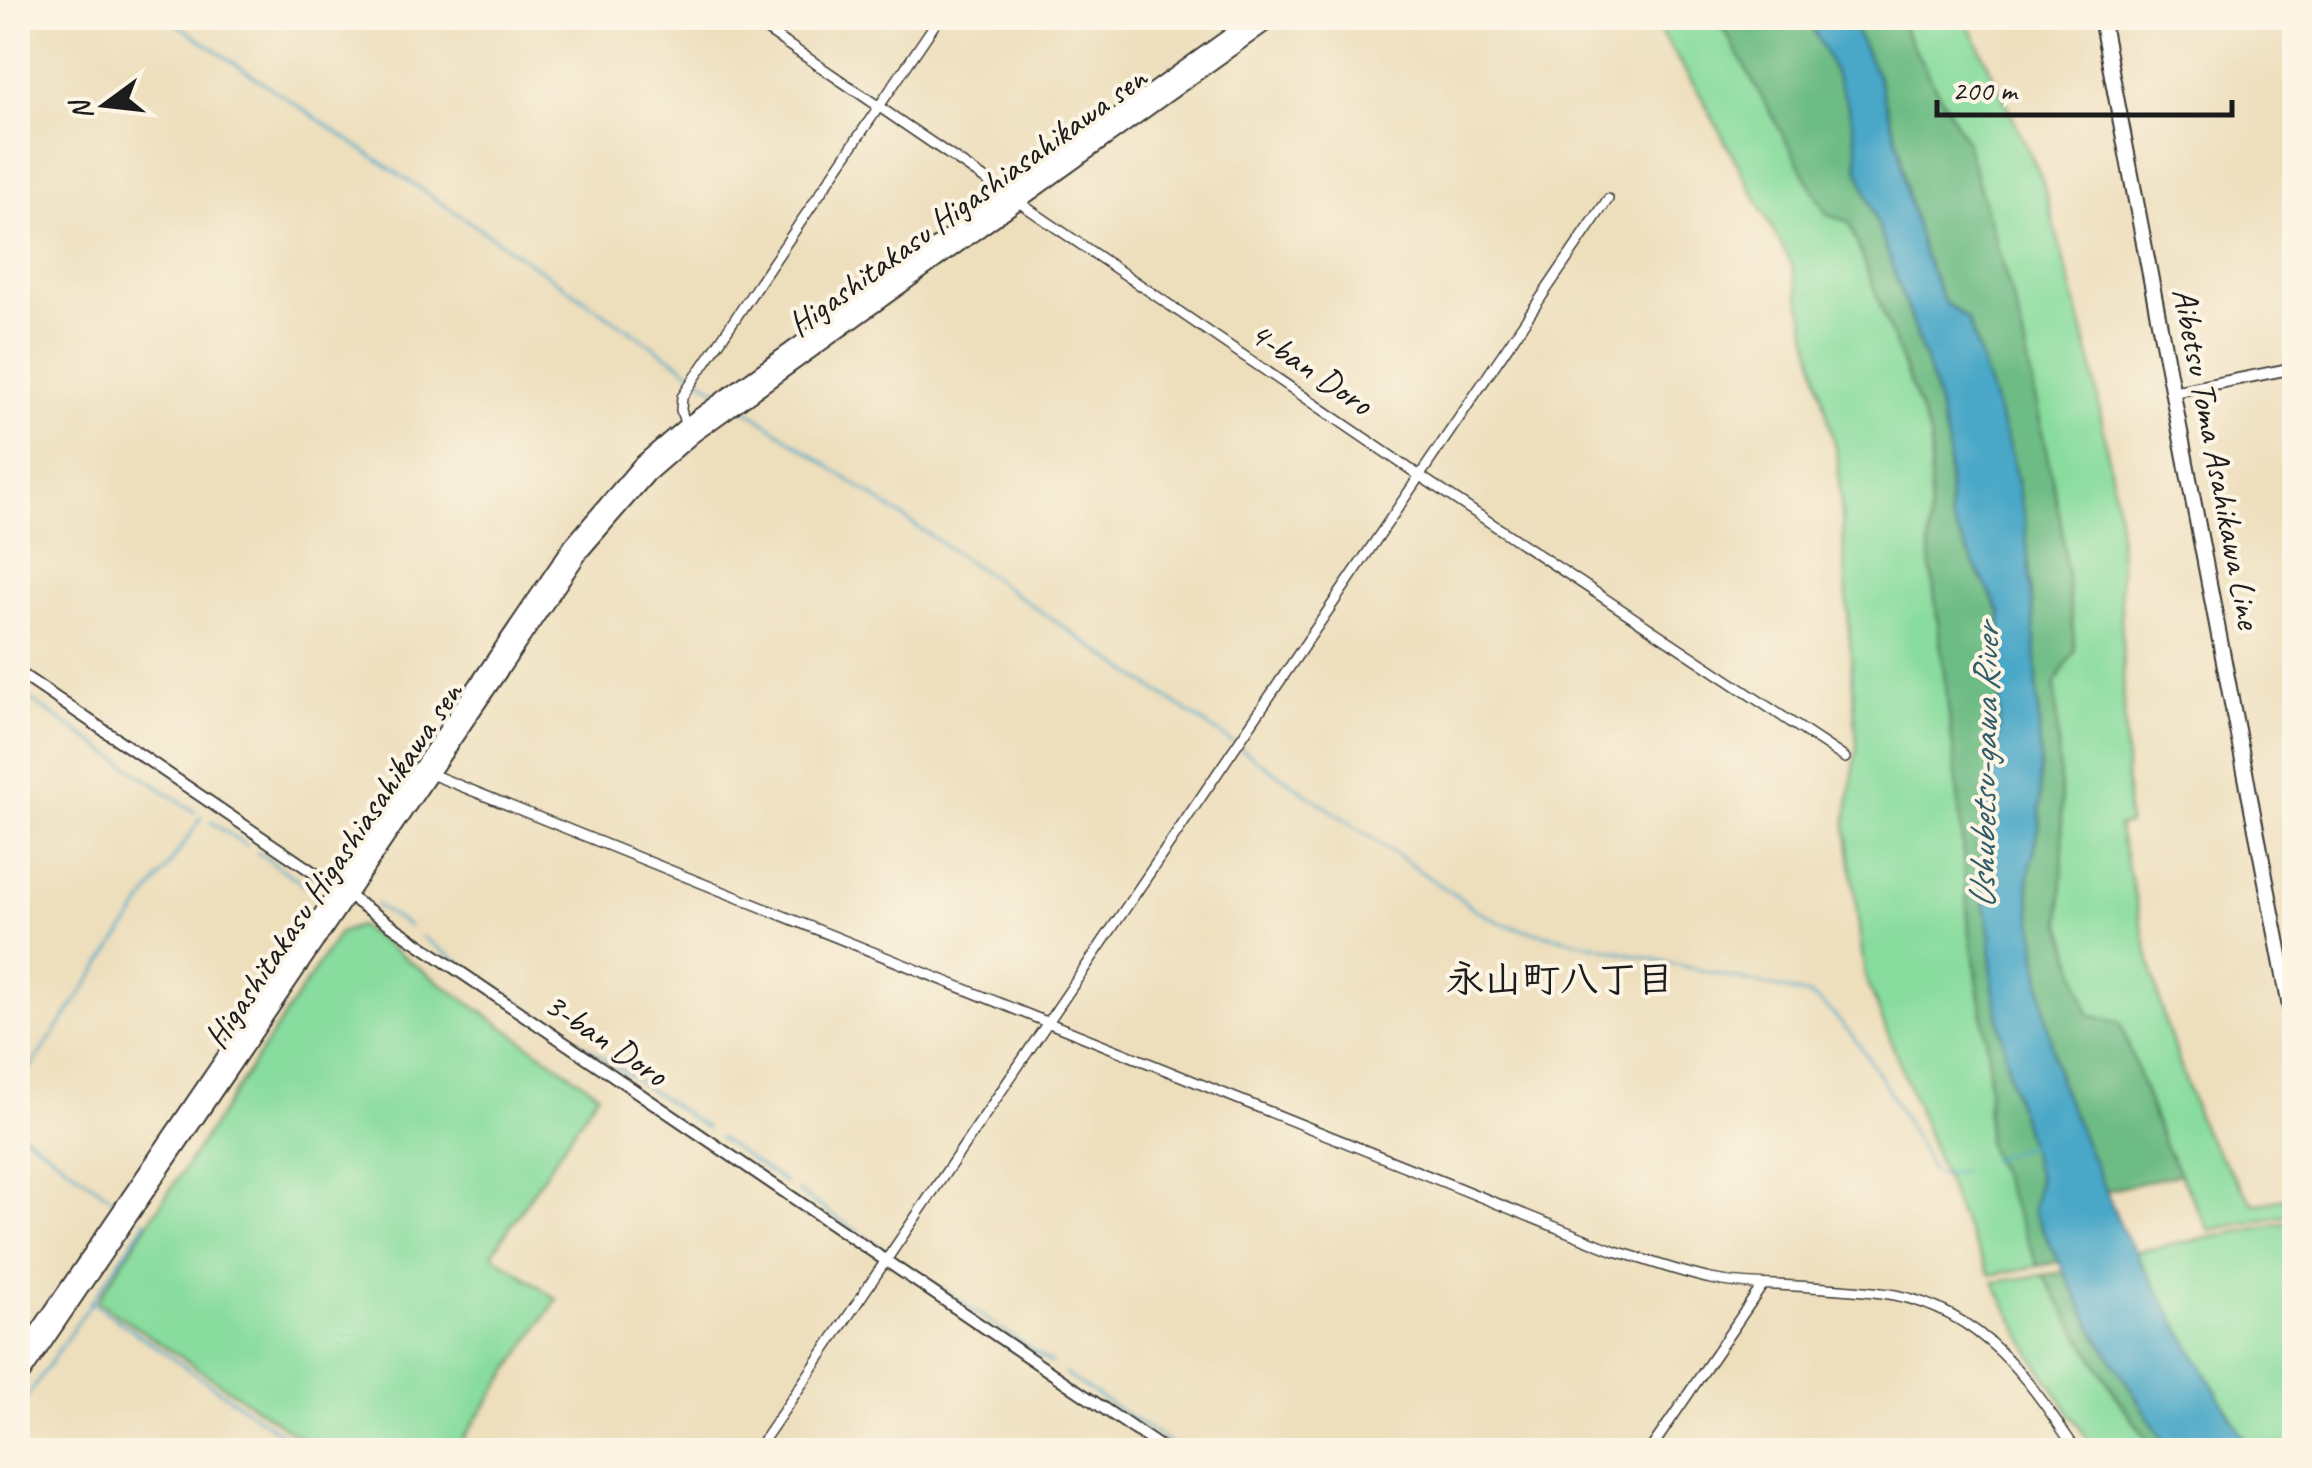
<svg xmlns="http://www.w3.org/2000/svg" width="2312" height="1468" viewBox="0 0 2312 1468" font-family="Caveat,'Klee One',sans-serif">
<rect width="100%" height="100%" fill="#fcf5e5"/>
<filter id="ink" filterUnits="userSpaceOnUse"><feTurbulence type="fractalNoise" baseFrequency=".01" numOctaves="2"/><feDisplacementMap in="SourceGraphic" scale="20" xChannelSelector="R" yChannelSelector="G"/><feConvolveMatrix kernelMatrix="1 2 1 2 8 2 1 2 1" color-interpolation-filters="sRGB"/></filter>
<filter id="wash" filterUnits="userSpaceOnUse"><feTurbulence type="fractalNoise" baseFrequency=".0048" numOctaves="4" result="noise"/><feDisplacementMap in="SourceGraphic" scale="40" xChannelSelector="R" yChannelSelector="G"/><feGaussianBlur stdDeviation="2.25" result="paint"/><feColorMatrix in="noise" values="0 0 0 0 0 0 0 0 0 0 0 0 0 0 0 0 0 1.4 0 .05"/><feComposite in="paint" operator="in"/></filter>
<g filter="url(#wash)">
<rect width="100%" height="100%" fill="#eddebc"/>
<g fill="#88dc9e" stroke="#527c5d" stroke-width="2.5">
<path d="M 1651,18 L 1718,18 L 1748,70 L 1849,222 L 1931,439 L 1929,549 L 1957,781 L 1969,927 L 1989,1055 L 1987,1143 L 2038,1266 L 1990,1275 L 1960,1216 L 1865,976 L 1846,825 L 1857,747 L 1838,461 L 1792,265 L 1698,91 Z"/>
<path d="M 1897,18 L 1966,18 L 2042,179 L 2092,365 L 2118,514 L 2128,824 L 2118,826 L 2164,1019 L 2203,1131 L 2253,1204 L 2291,1197 L 2294,1214 L 2209,1230 L 2163,1142 L 2120,1023 L 2089,1015 L 2061,919 L 2063,842 L 2055,684 L 2075,650 L 2061,523 L 2020,324 L 1966,142 Z"/>
<path d="M 359,926 L 598,1093 L 492,1254 L 557,1299 L 456,1450 L 319,1450 L 97,1301 L 339,933 Z"/>
<path d="M 2294,1221 L 2294,1450 L 2254,1450 L 2240,1432 L 2135,1252 Z"/>
<path d="M 2043,1275 L 2120,1402 L 2155,1450 L 2095,1450 L 2034,1359 L 1994,1282 Z"/>
</g>
<g fill="#6ebc85" stroke="#456c50" stroke-width="2.5">
<path d="M 1718,18 L 1807,18 C 1832,63 1859,115 1858,168 L 1933,384 L 1948,447 L 1950,519 L 2001,614 L 1999,733 L 1985,814 L 1982,890 L 1991,937 L 1992,981 L 2009,1074 L 2038,1178 L 2033,1210 L 2060,1262 L 2038,1266 L 1987,1143 L 1989,1055 L 1969,927 L 1957,781 L 1929,549 L 1931,439 L 1849,222 L 1827,215 Z"/>
<path d="M 1849,18 L 1897,18 L 1966,142 L 2020,324 L 2061,523 L 2075,650 L 2055,684 L 2063,842 L 2061,919 L 2089,1015 L 2120,1023 L 2163,1142 L 2180,1174 L 2105,1191 L 2059,1082 L 2044,1006 L 2028,881 L 2040,823 L 2040,750 L 2035,636 L 2025,522 L 2012,457 L 1968,320 L 1944,302 L 1924,255 L 1907,194 L 1900,149 L 1877,75 Z"/>
<path d="M 2064,1272 L 2094,1331 L 2169,1450 L 2155,1450 L 2120,1402 L 2043,1275 Z"/>
</g>
<path fill="#48a7c7" stroke="#326272" stroke-width="2.5" d="M 1807,18 L 1849,18 L 1877,75 L 1900,149 L 1907,194 L 1924,255 L 1944,302 L 1968,320 L 2012,457 L 2025,522 L 2035,636 L 2040,750 L 2040,823 L 2028,881 L 2044,1006 L 2059,1082 L 2124,1233 L 2240,1432 L 2254,1450 L 2169,1450 L 2094,1331 L 2033,1210 L 2038,1178 L 2009,1074 L 1992,981 L 1991,937 L 1982,890 L 1985,814 L 1999,733 L 2001,614 L 1950,519 L 1948,447 L 1933,384 L 1858,168 C 1859,115 1831,63 1807,18 Z"/>
<g fill="none" stroke-linecap="round" stroke-linejoin="round">
<g stroke="#48a7c7" stroke-width="2.5">
<path d="M 168,18 L 693,373"/>
<path d="M 699,378 L 722,393"/>
<path d="M 741,406 L 1233,743"/>
<path d="M 18,691 L 195,812"/>
<path d="M 1240,748 L 1478,911 L 1505,925 L 1809,995 C 1865,1031 1900,1115 1934,1172 L 1941,1176 L 1961,1171"/>
<path d="M 211,822 L 247,846"/>
<path d="M 257,852 L 306,886"/>
<path d="M 375,905 L 409,926"/>
<path d="M 422,937 L 562,1031"/>
<path d="M 577,1040 L 706,1128"/>
<path d="M 18,1086 L 202,817"/>
<path d="M 18,1130 L 113,1199"/>
<path d="M 719,1138 L 785,1183"/>
<path d="M 1991,1159 L 2032,1145"/>
<path d="M 797,1191 L 883,1249"/>
<path d="M 901,1262 L 1051,1363"/>
<path d="M 90,1301 L 305,1450"/>
<path d="M 1065,1374 L 1180,1450"/>
<path d="M 18,1410 L 146,1222 L 143,1220"/>
</g>
</g>
</g>
<g filter="url(#ink)">
<g fill="none" stroke-linecap="round" stroke-linejoin="round">
<g stroke="#3b3934" stroke-width="12">
<g id="minor">
<path d="M 749,18 L 1420,476 L 1845,758"/>
<path d="M 687,430 L 681,410 L 682,397 L 939,18"/>
<path d="M 426,772 L 1615,1251 C 1647,1260 1679,1272 1711,1279 C 1744,1286 1777,1284 1811,1287 C 1838,1289 1867,1290 1895,1295 C 1985,1313 2029,1380 2076,1450"/>
<path d="M 757,1450 L 1608,199"/>
<path d="M 1650,1450 L 1762,1286"/>
</g>
</g>
<g stroke="#3b3934" stroke-width="14">
<g id="tertiary">
<path d="M 2173,392 L 2294,368"/>
<path d="M 18,672 L 1165,1450"/>
</g>
</g>
<g stroke="#3b3934" stroke-width="18">
<g id="primary">
<path d="M 2101,18 L 2294,1028"/>
<path d="M 18,1361 L 572,545 L 640,465 L 684,427 L 1255,18"/>
<path d="M 18,1381 L 582,550 L 648,474 L 693,435 L 1273,18"/>
</g>
</g>
<use href="#minor" stroke="#fff" stroke-width="9"/>
<use href="#tertiary" stroke="#fff" stroke-width="10"/>
<use href="#primary" stroke="#fff" stroke-width="14"/>
</g>
</g>
<g text-anchor="middle" dominant-baseline="central" stroke-width="8" stroke-linejoin="round" paint-order="stroke">
<g font-size="35" fill="#1c1c1c" stroke="#fcf5e5">
<text transform="translate(967 201) rotate(-36)">Higashitakasu Higashiasahikawa sen</text>
<text transform="translate(1311 368) rotate(34)">4-ban Doro</text>
<text transform="translate(2217 458) rotate(79)">Aibetsu Toma Asahikawa Line</text>
<text transform="translate(333 865) rotate(-56)">Higashitakasu Higashiasahikawa sen</text>
<text transform="translate(606 1039) rotate(34)">3-ban Doro</text>
</g>
<g font-size="38" font-style="italic" fill="#305b69" stroke="#fcf5e5">
<text transform="translate(1984 767) rotate(-89)">Ushubetsu-gawa River</text>
</g>
<g font-size="38" font-weight="bold" fill="#1c1c1c" stroke="#fcf5e5">
<text x="1560" y="979">永山町八丁目</text>
</g>
</g>
<rect width="2312" height="1468" fill="none" stroke="#fcf5e5" stroke-width="60"/>
<g transform="translate(105 105) rotate(255)" stroke="#fcf5e5" stroke-width="8" paint-order="stroke">
<path d="M0-8L18 38L0 25L-18 38Z" fill="#1c1c1c"/>
<text y="-15" font-size="28" font-weight="bold" text-anchor="middle" fill="#1c1c1c">N</text>
</g>
<path d="M1937 100v15h295v-15" fill="none" stroke="#1c1c1c" stroke-width="5"/>
<text x="1952" y="100" font-size="30" fill="#1c1c1c" stroke="#fcf5e5" stroke-width="8" paint-order="stroke">200 m</text>
</svg>
